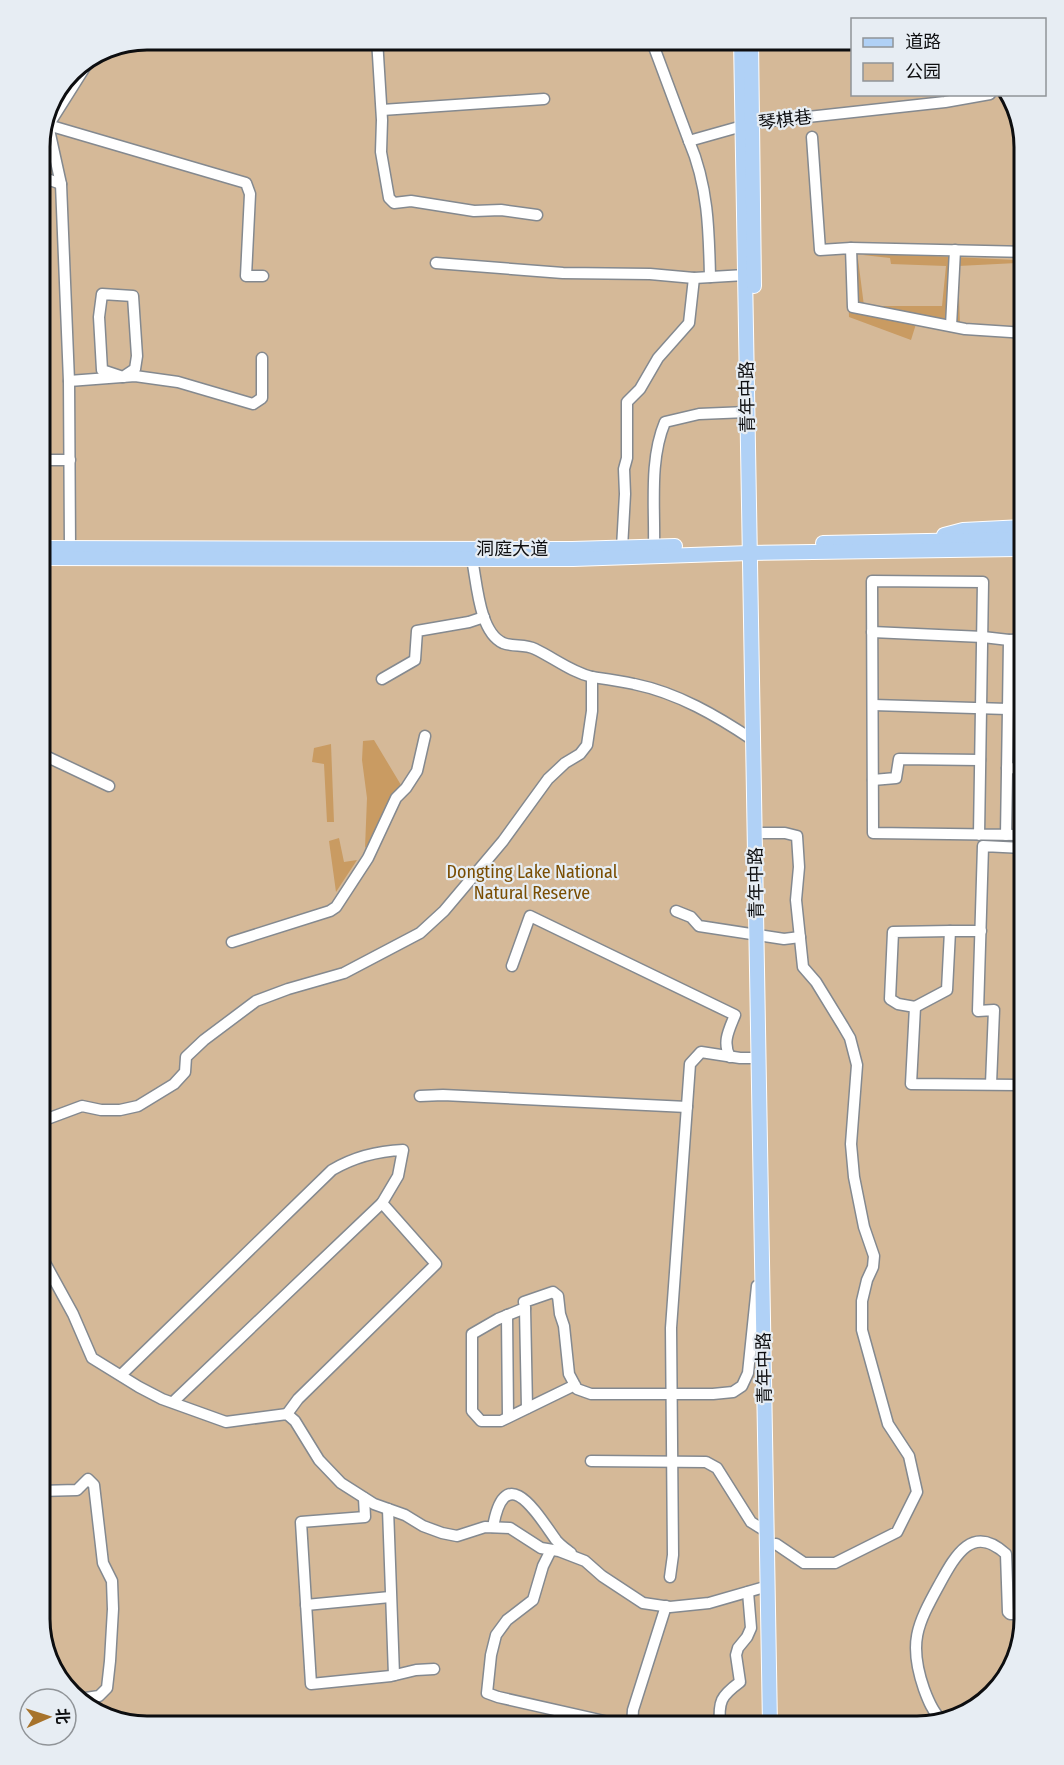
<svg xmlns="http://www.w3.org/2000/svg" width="1064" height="1765" viewBox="0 0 1064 1765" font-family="'Fira Sans Condensed','Noto Sans SC',sans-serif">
<rect width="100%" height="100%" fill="#dadfe6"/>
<path fill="#d5b998" d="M 146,39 L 852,39 L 852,94 L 1010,94 L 1014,99 L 1025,146 L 1025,1619 L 1007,1678 L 965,1715 L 918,1726 L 139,1726 L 86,1708 L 50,1666 L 39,1619 L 39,139 L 71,70 L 105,47 Z"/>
<g fill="#c99b62">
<path d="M 870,253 L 1016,260 L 1017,263 L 958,266 L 960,326 L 916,324 L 911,340 L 849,317 L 847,262 L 858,259 L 864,306 L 942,306 L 946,266 L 891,264 L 890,258 L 863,255 Z"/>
<path d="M 374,740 L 401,785 L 386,807 L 373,838 L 365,848 L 367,798 L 362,760 L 363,741 Z"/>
<path d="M 331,744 L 334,822 L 327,822 L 324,764 L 312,762 L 314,748 Z"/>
<path d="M 339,838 L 344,862 L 357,860 L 336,892 L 329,841 Z"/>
</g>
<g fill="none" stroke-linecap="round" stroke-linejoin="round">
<g stroke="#84898f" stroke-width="13">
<g id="minor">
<path d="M 377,39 L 382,120 L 381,152 L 389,198 L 394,203 L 411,201 L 474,211 L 501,210 L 537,215"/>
<path d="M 651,39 L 689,141 L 753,123 L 945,102 L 990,94"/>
<path d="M 67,77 L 73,69"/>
<path d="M 382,110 L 544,99"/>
<path d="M 812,137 L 820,250 L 851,248 L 853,307 L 965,329 L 1025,333"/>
<path d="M 39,140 L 92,56"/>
<path d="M 689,141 C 708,185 709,230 710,277"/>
<path d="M 39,176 L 61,184"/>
<path d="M 851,248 L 1025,252"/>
<path d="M 436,263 L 563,273 L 650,274 L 694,278 L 745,275"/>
<path d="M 102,294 L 133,296 L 137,356 L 135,369 L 123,377 L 102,370 L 99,317 Z"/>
<path d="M 951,326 L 955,250"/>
<path d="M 69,381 L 135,376 L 178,382 L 253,404 L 262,398 L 262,358"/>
<path d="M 39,460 L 70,460"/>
<path d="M 654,547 C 655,506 649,460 665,422 L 699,414 L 747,412"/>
<path d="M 70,548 L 69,381 L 61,184 L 48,125 L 246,183 L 250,194 L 246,276 L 263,276"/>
<path d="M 622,548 L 625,494 L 624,469 L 627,458 L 627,402 L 640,389 L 658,358 L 689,323 L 694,278"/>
<path d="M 472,559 C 477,583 479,632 503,643 C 513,647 525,644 535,649 C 554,658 571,672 592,677"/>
<path d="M 872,632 L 983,637 L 1009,640 L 1008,709 L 873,705"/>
<path d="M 1009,640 L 1025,639"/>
<path d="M 382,679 L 415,660 L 417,631 L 469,622 L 484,617"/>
<path d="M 39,753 L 109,786"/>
<path d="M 1007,768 L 1025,769"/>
<path d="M 873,780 L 896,778 L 899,759 L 980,760"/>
<path d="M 761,833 L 785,833 L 797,836 L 799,867 L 796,900 L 803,967 L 816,982 L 843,1026 L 850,1038 L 857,1065 L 851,1144 L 854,1177 L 864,1227 L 874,1256 L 873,1267 L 867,1280 L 862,1301 L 862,1330 L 888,1424 L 909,1456 L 917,1492 L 897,1532 L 835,1563 L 804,1563 L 776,1544"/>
<path d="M 979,835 L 983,582 L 872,581 L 873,833 C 924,834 974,834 1025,835"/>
<path d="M 1006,835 L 1008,709"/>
<path d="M 676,911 L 691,917 L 699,926 L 784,939 L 800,937"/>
<path d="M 950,931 L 893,932 L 890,999 L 898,1004 L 915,1007 L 911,1084 L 1025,1085"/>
<path d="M 232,942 L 330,911 L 336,907 L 368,858 L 396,798 L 406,788 L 417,771 L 425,736"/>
<path d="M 512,966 L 530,916 L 735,1015 C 729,1030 722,1042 730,1057"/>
<path d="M 915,1007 L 947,990 L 950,931 L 981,931"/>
<path d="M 991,1084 L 994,1010 L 978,1011 L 983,846 L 1025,848"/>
<path d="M 420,1096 L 443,1095 L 687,1107"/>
<path d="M 39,1122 L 82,1106 L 101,1110 L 120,1110 L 138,1106 L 174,1084 L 185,1072 L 186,1057 L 204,1040 L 256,1001 L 288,989 L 344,973 L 420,933 L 444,911 L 503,841 L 548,779 L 565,763 L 580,754 L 587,745 L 592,711 L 592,677 C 606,679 621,681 634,684 C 678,693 717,716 753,740"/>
<path d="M 39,1252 L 73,1314 L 92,1358 L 139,1387 L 162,1399 L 226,1422 L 287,1414 L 295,1421 L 319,1460 L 341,1483 L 374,1504 L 405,1515 L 423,1526 L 442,1533 L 457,1536 L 485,1527 L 510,1528 L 541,1548 L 559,1551 L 585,1561 L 602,1576 L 643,1603 L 670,1607 L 709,1603 L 768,1586"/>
<path d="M 525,1308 L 527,1408"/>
<path d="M 507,1315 L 508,1417"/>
<path d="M 121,1375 L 332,1170 C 354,1157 377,1151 403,1150 L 398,1176 L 382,1203"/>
<path d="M 575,1385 L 501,1421 L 481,1421 L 472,1411 L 472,1334 L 498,1319 L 525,1308 L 524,1302 L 553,1292 L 558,1296 L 560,1314 L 564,1326 L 569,1374 L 577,1389 L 591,1394 L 713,1394 L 733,1392 L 742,1386 L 748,1373 L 757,1286 L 760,1285"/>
<path d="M 173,1402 L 382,1203 L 436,1264 L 298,1399 L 287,1414"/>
<path d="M 591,1461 L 706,1462 L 717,1468 L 751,1522 L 767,1532"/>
<path d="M 39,1491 L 77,1490 L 88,1479 L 94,1485 L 103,1563 L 112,1581 L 113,1609 L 110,1661 L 107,1688 L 99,1696 L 79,1699"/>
<path d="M 364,1498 L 365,1517 L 301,1522 L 311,1684 L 391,1676 L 416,1670 L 434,1669"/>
<path d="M 388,1509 L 394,1675"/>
<path d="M 493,1527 C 505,1458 538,1515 556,1540 C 560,1545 566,1549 571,1553"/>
<path d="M 551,1550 L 543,1566 L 533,1600 L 507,1620 L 496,1635 L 491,1655 L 487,1693 L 498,1697 L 626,1726"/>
<path d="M 670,1577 L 673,1555 L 671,1328 L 690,1064 L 701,1052 L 740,1058 L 754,1058"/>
<path d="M 306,1605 L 390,1597"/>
<path d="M 942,1720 C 933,1713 928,1700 924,1689 C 908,1643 917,1625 939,1585 C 955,1556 972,1523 1006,1554 L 1008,1612 L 1010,1614 L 1025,1614"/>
<path d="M 632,1726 L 633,1710 L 666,1606"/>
<path d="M 720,1726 C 718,1701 721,1696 740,1682 L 736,1655 L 738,1648 L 747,1637 L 751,1628 L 748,1592"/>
</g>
</g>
<g stroke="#fff" stroke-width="16">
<g id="major">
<path d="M 741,39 L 770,1726"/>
<path d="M 751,39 L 754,286"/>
<path d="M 944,535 L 963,530 L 1025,527"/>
<path d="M 823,543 L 1025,539"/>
<path d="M 39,548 L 572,549 L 675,546"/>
<path d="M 39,558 L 573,559 L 750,553 L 1025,549"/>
</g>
</g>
<use href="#minor" stroke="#fff" stroke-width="10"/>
<use href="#major" stroke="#b0d1f6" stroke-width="14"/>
</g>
<g text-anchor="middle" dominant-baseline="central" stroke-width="4.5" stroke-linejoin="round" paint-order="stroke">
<g font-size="18" fill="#0d0e10" stroke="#e7edf3">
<text transform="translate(785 120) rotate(-7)">琴棋巷</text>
<text transform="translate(747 397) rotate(-91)">青年中路</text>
<text x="512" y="549">洞庭大道</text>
<text transform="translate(756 883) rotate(-91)">青年中路</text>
<text transform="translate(764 1368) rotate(-91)">青年中路</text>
</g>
<g font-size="18" fill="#794d02" stroke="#e7edf3">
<text x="532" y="872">Dongting Lake National<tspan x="532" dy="21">Natural Reserve</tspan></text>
</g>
</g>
<path d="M0 0H1064V1765H0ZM147 50H917A97 97 0 0 1 1014 147V1619A97 97 0 0 1 917 1716H147A97 97 0 0 1 50 1619V147A97 97 0 0 1 147 50Z" fill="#e7edf3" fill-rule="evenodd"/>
<path fill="none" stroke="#0d0e10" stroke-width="3" d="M147 50H917A97 97 0 0 1 1014 147V1619A97 97 0 0 1 917 1716H147A97 97 0 0 1 50 1619V147A97 97 0 0 1 147 50Z"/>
<rect x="851" y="18" width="195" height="78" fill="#e7edf3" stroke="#909498" stroke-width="1.5"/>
<rect x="863" y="38" width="30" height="9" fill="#b0d1f6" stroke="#909498" stroke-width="1.5"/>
<text x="905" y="48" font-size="18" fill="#0d0e10">道路</text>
<rect x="863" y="63" width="30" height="18" fill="#d5b998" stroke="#909498" stroke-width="1.5"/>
<text x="905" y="78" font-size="18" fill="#0d0e10">公园</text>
<g transform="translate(48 1717) rotate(87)"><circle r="28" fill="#e7edf3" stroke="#909498" stroke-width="1.5"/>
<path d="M0-4.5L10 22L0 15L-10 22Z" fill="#a7732b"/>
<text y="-9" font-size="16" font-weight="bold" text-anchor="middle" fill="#0d0e10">北</text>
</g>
</svg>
